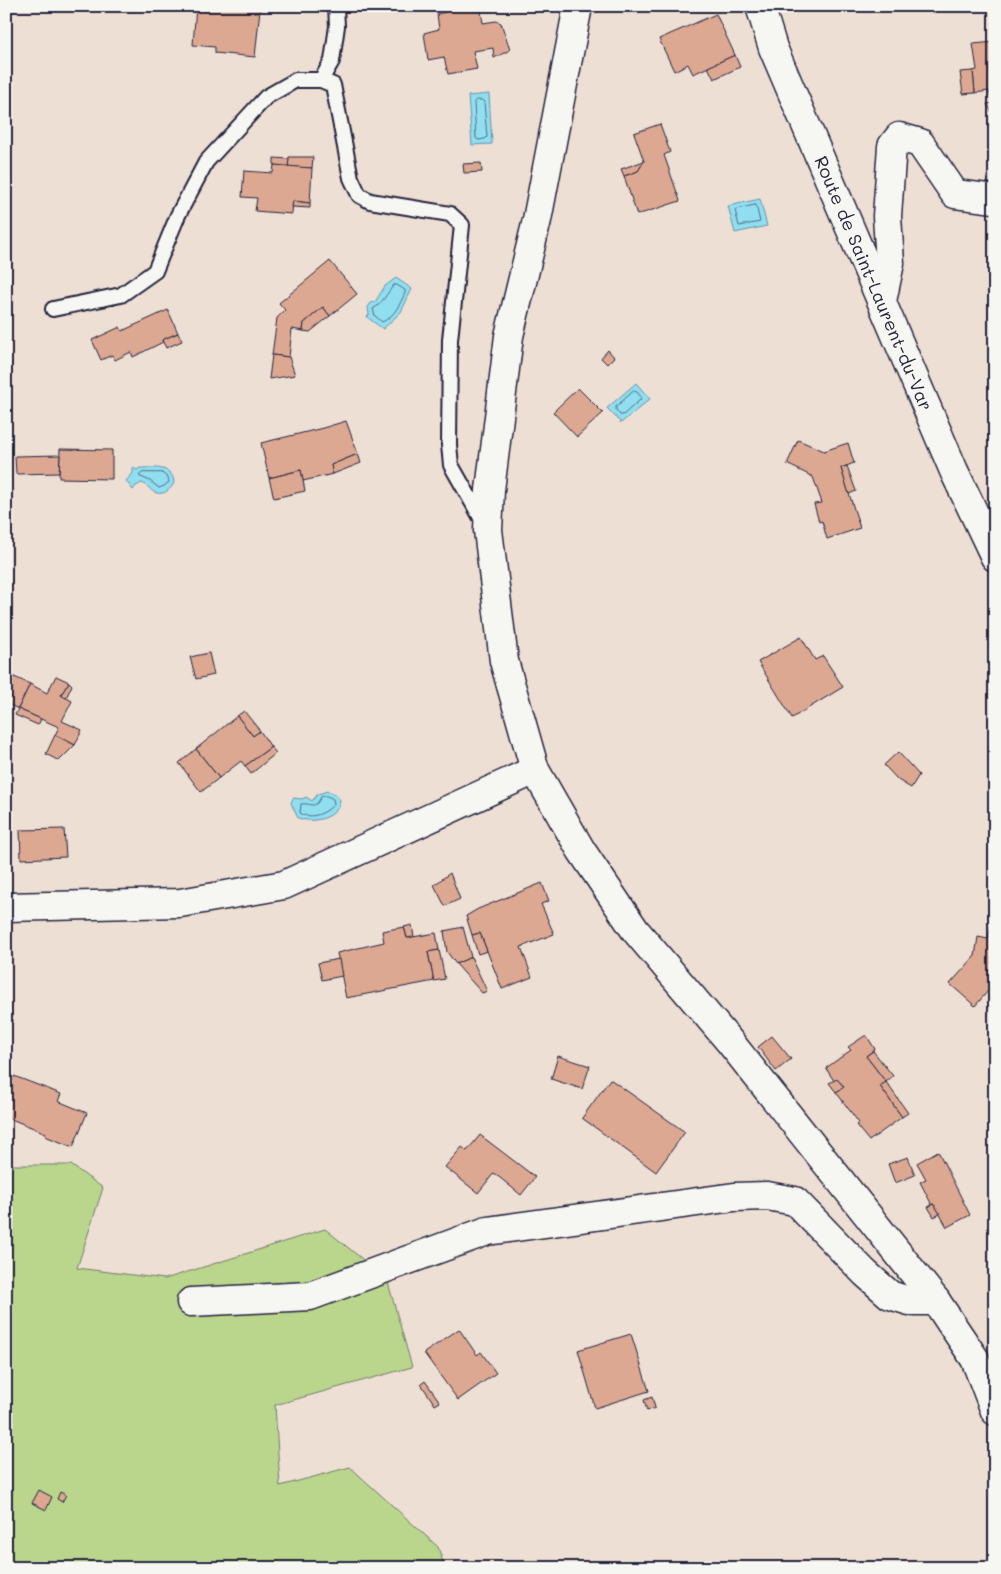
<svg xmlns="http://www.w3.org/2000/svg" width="1001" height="1574" viewBox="0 0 1001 1574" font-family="Mali,sans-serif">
<rect width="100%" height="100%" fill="#eedfd5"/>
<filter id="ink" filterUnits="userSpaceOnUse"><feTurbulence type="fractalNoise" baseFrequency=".02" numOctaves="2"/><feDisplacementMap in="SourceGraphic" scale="10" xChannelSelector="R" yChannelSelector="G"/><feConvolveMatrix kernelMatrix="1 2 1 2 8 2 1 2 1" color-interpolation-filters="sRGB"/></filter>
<g filter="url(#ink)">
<path fill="#bad68d" stroke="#6e7c64" d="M 6,1165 L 71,1165 L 103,1188 L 77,1268 L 165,1279 L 325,1229 L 387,1279 L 412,1367 L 275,1405 L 280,1486 L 350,1467 L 438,1547 L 445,1568 L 6,1568 Z"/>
<g fill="#90def0" stroke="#6493a8">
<path d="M 489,94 L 492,144 L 472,145 L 468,96 Z"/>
<path d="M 760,199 L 767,226 L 735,233 L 728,206 Z"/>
<path d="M 396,278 L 412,289 L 401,312 L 383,329 L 367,317 L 369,315 L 368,307 L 371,303 L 375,302 L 385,286 Z"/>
<path d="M 636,383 L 650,399 L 621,423 L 607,408 Z"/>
<path d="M 133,468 L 137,470 L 140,468 C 153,468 173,465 174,483 C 171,489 164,495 157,493 C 151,492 148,485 142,483 L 136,486 L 133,490 L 126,481 L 133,473 Z"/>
<path d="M 327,791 C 333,792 336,794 340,800 C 339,818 313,824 298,818 L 291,803 L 293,798 L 302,799 L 306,797 L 312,801 L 318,794 Z"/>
</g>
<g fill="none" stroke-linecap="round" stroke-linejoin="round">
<g stroke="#4e6d83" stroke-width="1">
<path d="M 476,100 L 482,100 L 484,102 L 487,137 L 485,139 L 478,140 L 476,138 L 474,103 Z"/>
<path d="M 756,205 L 760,222 L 739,226 L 735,210 Z"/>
<path d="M 394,285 L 397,285 L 405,290 L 405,293 C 400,304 394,317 382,322 L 375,316 L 373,309 C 382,304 387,293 394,285 Z"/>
<path d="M 634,391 L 637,392 L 641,397 L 641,399 L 623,415 L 620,415 L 616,410 L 616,407 Z"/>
<path d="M 162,473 L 168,478 L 169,482 L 164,486 L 159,488 L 150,481 L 139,476 L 142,473 Z"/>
<path d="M 327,796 L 333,799 L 334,804 C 326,813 312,820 300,813 L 301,804 C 311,802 314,811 321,797 Z"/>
</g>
</g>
<g fill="#dda892" stroke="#22223b">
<path d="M 196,6 L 249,6 L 248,8 L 260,9 L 255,57 L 215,53 L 215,47 L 193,45 Z"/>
<path d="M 445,6 L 480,6 L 483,23 L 496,21 L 501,23 L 510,50 L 494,58 L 493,48 L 473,51 L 477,69 L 448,74 L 444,57 L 428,60 L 424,33 L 439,29 L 437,14 L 446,12 Z"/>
<path d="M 853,6 L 865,6 L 864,11 Z"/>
<path d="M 716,14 L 735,55 L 693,74 L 688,64 L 674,71 L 659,39 Z"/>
<path d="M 995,42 L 995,118 L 987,104 L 992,103 L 989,91 L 975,93 L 973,71 L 977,70 L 973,44 Z"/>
<path d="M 735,55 L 740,67 L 714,79 L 708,67 Z"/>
<path d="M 973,71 L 975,93 L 963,94 L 960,72 Z"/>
<path d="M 660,124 L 670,152 L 664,155 L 680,201 L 637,215 L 624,176 L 638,171 L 644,161 L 634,133 Z"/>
<path d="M 289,157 L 313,157 L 312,168 L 288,167 Z"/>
<path d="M 274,158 L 289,159 L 288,167 L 274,165 Z"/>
<path d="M 644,161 L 638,171 L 624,176 L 621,169 Z"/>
<path d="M 481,163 L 482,172 L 464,173 L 463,164 Z"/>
<path d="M 274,165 L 312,168 L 310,203 L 293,201 L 292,214 L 255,211 L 257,198 L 242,197 L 244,171 L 273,173 Z"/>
<path d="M 293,201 L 310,203 L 310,208 L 292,207 Z"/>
<path d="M 330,261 L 357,294 L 330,316 L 323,307 L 304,323 L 303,331 L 292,329 L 289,357 L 272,355 L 277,318 L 285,310 L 279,303 Z"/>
<path d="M 323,307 L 330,316 L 310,332 L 303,331 L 304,323 Z"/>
<path d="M 168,310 L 178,333 L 162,340 L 163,342 L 133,357 L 131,352 L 115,360 L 112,355 L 101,360 L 92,340 L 120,327 L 122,331 Z"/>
<path d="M 178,333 L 182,341 L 166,348 L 162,340 Z"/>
<path d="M 608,350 L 614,357 L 607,364 L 601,358 Z"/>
<path d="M 272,355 L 289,357 L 295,375 L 269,379 Z"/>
<path d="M 578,388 L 603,413 L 577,437 L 553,412 Z"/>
<path d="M 346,421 L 358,454 L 331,465 L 333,474 L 303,481 L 301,470 L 269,478 L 261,443 L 323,428 Z"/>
<path d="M 798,440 L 824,451 L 848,443 L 854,463 L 841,468 L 860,528 L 827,539 L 822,521 L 819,522 L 814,504 L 822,503 L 813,477 L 787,464 Z"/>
<path d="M 60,449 L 112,450 L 112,479 L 59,478 Z"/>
<path d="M 358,454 L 361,463 L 333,474 L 331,465 Z"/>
<path d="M 60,455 L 59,473 L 16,474 L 15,456 Z"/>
<path d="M 847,466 L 856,491 L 849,494 L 841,468 Z"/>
<path d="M 301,470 L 305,491 L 274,498 L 269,478 Z"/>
<path d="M 801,637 L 815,660 L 823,656 L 843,687 L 792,718 L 758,662 Z"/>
<path d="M 209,653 L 214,675 L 196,679 L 190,657 Z"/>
<path d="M 12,676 L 30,684 L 18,709 L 6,703 L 6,691 Z"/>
<path d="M 56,676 L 69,682 L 61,695 L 72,701 L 62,721 L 82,730 L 75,745 L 55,735 L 59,727 L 18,709 L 30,684 L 47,693 Z"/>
<path d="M 69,682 L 72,685 L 66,698 L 61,695 Z"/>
<path d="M 18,709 L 41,719 L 38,725 L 15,715 Z"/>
<path d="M 244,711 L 260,731 L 253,736 L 237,716 Z"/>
<path d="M 237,716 L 253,736 L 260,731 L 271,747 L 245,766 L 241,761 L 219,778 L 196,749 Z"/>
<path d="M 55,735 L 75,745 L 59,761 L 46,754 Z"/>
<path d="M 271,747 L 276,753 L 251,774 L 245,766 Z"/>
<path d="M 196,749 L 219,778 L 201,792 L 179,763 Z"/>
<path d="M 898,752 L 919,775 L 911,788 L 898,780 L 884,765 Z"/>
<path d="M 64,829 L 66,857 L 21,859 L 20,830 Z"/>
<path d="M 450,873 L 460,899 L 445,906 L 434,885 Z"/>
<path d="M 542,883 L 549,901 L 541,904 L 554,934 L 521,947 L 532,977 L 502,989 L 480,933 L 472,935 L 466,916 L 478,909 Z"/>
<path d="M 995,904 L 995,974 L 988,979 L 994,984 L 975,1006 L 950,984 L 975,956 L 978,937 L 988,939 Z"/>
<path d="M 412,925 L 414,937 L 407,938 L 404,927 Z"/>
<path d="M 404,927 L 407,938 L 436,933 L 439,950 L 428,952 L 434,981 L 346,998 L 337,953 L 384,942 L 382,931 Z"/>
<path d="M 463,927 L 471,957 L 456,964 L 447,952 L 444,931 Z"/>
<path d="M 480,933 L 487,951 L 478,954 L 472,935 Z"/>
<path d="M 439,950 L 445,979 L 434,981 L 428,952 Z"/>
<path d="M 471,957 L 487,991 L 482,993 L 456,964 Z"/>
<path d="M 339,959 L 342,976 L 322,980 L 318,963 Z"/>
<path d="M 866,1035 L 875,1049 L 866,1056 L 886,1082 L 880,1086 L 902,1117 L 869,1141 L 856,1125 L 859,1123 L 836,1092 L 844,1087 L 837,1079 L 834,1081 L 826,1068 L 851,1050 L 848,1047 Z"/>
<path d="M 772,1036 L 791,1059 L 776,1071 L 758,1047 Z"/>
<path d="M 873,1051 L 893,1076 L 886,1082 L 866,1056 Z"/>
<path d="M 558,1056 L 590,1066 L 582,1089 L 551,1079 Z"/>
<path d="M 14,1076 L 61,1094 L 58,1101 L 87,1113 L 73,1147 L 45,1136 L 46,1133 L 6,1117 L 6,1096 Z"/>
<path d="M 610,1079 L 685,1132 L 656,1172 L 582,1118 Z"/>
<path d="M 837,1079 L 844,1087 L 836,1092 L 829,1083 Z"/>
<path d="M 886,1082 L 908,1113 L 902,1117 L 880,1086 Z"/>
<path d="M 480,1135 L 535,1177 L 521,1195 L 494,1173 L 478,1193 L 445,1167 L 462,1147 L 467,1151 Z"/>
<path d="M 938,1151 L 970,1215 L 947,1227 L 934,1204 L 932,1205 L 920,1182 L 926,1179 L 917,1163 Z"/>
<path d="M 908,1157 L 915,1175 L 895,1183 L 888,1164 Z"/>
<path d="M 934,1204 L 940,1214 L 934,1217 L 928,1207 Z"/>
<path d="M 459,1329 L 477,1355 L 481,1352 L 496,1373 L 458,1400 L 424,1353 Z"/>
<path d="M 631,1334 L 649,1391 L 595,1408 L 578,1350 Z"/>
<path d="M 425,1381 L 440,1402 L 435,1405 L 421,1384 Z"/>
<path d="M 652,1397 L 655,1408 L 647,1411 L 644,1400 Z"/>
<path d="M 39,1490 L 52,1497 L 46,1510 L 32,1503 Z"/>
<path d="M 60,1492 L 66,1495 L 62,1502 L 57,1499 Z"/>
</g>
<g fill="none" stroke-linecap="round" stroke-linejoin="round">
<g stroke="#22223b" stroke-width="18">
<g id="service">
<path d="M 321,80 L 332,61 L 337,26 L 336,6"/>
<path d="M 53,309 L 121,295 L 155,271 L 178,215 L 206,162 L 266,97 L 296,80 L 321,80 L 333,85 L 351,178 L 359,195 L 370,201 L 450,214 L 462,225 L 450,340 L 449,445 L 451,465 L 484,523"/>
</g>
</g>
<g stroke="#22223b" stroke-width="31">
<g id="minor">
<path d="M 578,6 L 537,220 L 509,336 L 490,490 L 488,530 L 504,661 L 535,770 L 581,850 L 635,930 L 730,1042 L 936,1301 L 975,1359 L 995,1411"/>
<path d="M 882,301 L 890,263 L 887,216 L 892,146 L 899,137 L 920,143 L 955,194 L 995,199"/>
<path d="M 6,907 L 180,903 L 284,885 L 535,770"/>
<path d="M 191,1302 L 310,1296 L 487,1231 L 734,1197 L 767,1196 L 795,1201 L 865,1273 L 890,1295 L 909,1301 L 936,1301"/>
</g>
</g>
<g stroke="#22223b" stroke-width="31">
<path id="tertiary" d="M 760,6 L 773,48 L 954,471 L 995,557"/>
</g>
<use href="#service" stroke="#f6f6f2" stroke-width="14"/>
<use href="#minor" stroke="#f6f6f2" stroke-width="28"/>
<use href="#tertiary" stroke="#f6f6f2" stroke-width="28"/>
</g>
</g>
<g text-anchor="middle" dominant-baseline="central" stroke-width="5" stroke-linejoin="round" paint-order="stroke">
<g font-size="18" fill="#22223b" stroke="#f6f6f2">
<text transform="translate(874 283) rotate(67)">Route de Saint-Laurent-du-Var</text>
</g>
</g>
<rect width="1001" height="1574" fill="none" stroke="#f6f6f2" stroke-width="25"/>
<rect x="12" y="12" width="976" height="1549" fill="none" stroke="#22223b" stroke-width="2" filter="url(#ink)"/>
</svg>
